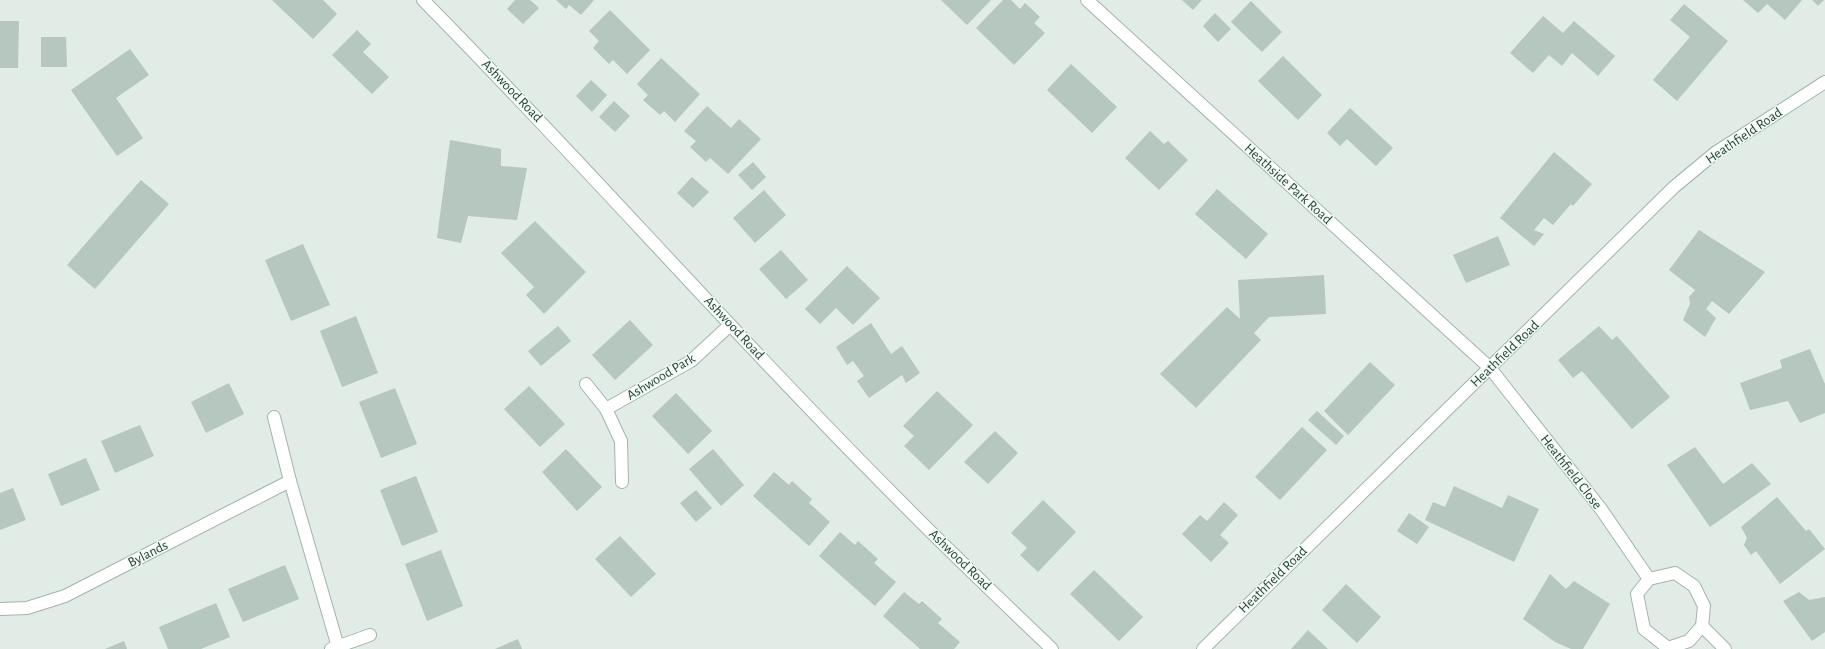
<svg xmlns="http://www.w3.org/2000/svg" width="1825" height="649" viewBox="0 0 1825 649" font-family="'Alegreya Sans',sans-serif">
<rect width="100%" height="100%" fill="#e0ece5"/>
<g fill="#b5c7be">
<path d="M 272,0 L 323,0 L 337,14 L 313,39 Z"/>
<path d="M 515,0 L 530,0 L 539,8 L 523,24 L 507,9 Z"/>
<path d="M 556,0 L 594,0 L 581,15 L 569,5 L 566,9 Z"/>
<path d="M 941,0 L 991,0 L 967,25 Z"/>
<path d="M 1003,0 L 1011,0 L 1020,9 L 1025,3 L 1040,17 L 1034,23 L 1045,33 L 1014,65 L 976,28 Z"/>
<path d="M 1182,0 L 1202,0 L 1193,10 Z"/>
<path d="M 1743,0 L 1802,0 L 1785,20 L 1767,4 L 1758,13 Z"/>
<path d="M 1812,0 L 1824,0 L 1818,6 Z"/>
<path d="M 1251,1 L 1282,32 L 1262,52 L 1231,22 Z"/>
<path d="M 1684,4 L 1728,41 L 1677,101 L 1653,80 L 1690,37 L 1670,20 Z"/>
<path d="M 610,10 L 650,50 L 627,74 L 613,60 L 609,64 L 593,48 L 599,41 L 589,31 Z"/>
<path d="M 1215,13 L 1231,29 L 1218,42 L 1203,26 Z"/>
<path d="M 1543,16 L 1563,33 L 1574,21 L 1615,56 L 1598,76 L 1572,53 L 1562,66 L 1549,55 L 1533,73 L 1510,53 Z"/>
<path d="M 0,21 L 19,21 L 18,68 L 0,68 Z"/>
<path d="M 357,30 L 371,44 L 363,52 L 389,77 L 372,94 L 332,55 Z"/>
<path d="M 41,37 L 66,37 L 67,67 L 41,67 Z"/>
<path d="M 130,49 L 149,75 L 116,98 L 143,138 L 117,156 L 71,90 Z"/>
<path d="M 1283,56 L 1322,95 L 1298,120 L 1258,81 Z"/>
<path d="M 661,58 L 700,94 L 675,122 L 664,111 L 660,115 L 643,100 L 648,95 L 637,84 Z"/>
<path d="M 1071,64 L 1117,107 L 1092,133 L 1047,90 Z"/>
<path d="M 591,80 L 607,95 L 592,112 L 576,96 Z"/>
<path d="M 614,101 L 630,116 L 615,132 L 599,117 Z"/>
<path d="M 707,106 L 731,128 L 739,119 L 761,139 L 728,174 L 710,158 L 706,162 L 690,147 L 696,141 L 684,131 Z"/>
<path d="M 1350,108 L 1393,148 L 1376,166 L 1347,139 L 1340,146 L 1327,133 Z"/>
<path d="M 1150,131 L 1164,144 L 1168,141 L 1188,160 L 1159,190 L 1125,158 Z"/>
<path d="M 450,140 L 501,149 L 501,166 L 527,168 L 517,220 L 468,216 L 461,243 L 437,238 Z"/>
<path d="M 1554,152 L 1592,184 L 1573,206 L 1571,204 L 1553,225 L 1544,218 L 1534,230 L 1544,234 L 1534,246 L 1500,218 Z"/>
<path d="M 753,162 L 766,177 L 752,190 L 738,175 Z"/>
<path d="M 692,177 L 709,192 L 693,208 L 677,193 Z"/>
<path d="M 141,180 L 169,204 L 95,289 L 67,265 Z"/>
<path d="M 1217,189 L 1268,234 L 1246,259 L 1195,214 Z"/>
<path d="M 764,190 L 786,215 L 755,243 L 733,218 Z"/>
<path d="M 535,221 L 586,272 L 544,314 L 526,295 L 534,287 L 501,253 Z"/>
<path d="M 1699,230 L 1765,272 L 1729,314 L 1712,301 L 1706,309 L 1716,318 L 1705,337 L 1683,320 L 1690,304 L 1689,297 L 1695,290 L 1669,270 Z"/>
<path d="M 1498,236 L 1510,265 L 1466,283 L 1453,255 Z"/>
<path d="M 303,244 L 330,305 L 291,321 L 265,260 Z"/>
<path d="M 781,250 L 808,280 L 786,299 L 759,269 Z"/>
<path d="M 847,266 L 880,298 L 853,325 L 836,308 L 820,324 L 805,309 Z"/>
<path d="M 1324,275 L 1326,314 L 1269,317 L 1254,333 L 1261,340 L 1196,408 L 1160,374 L 1227,307 L 1240,319 L 1238,280 Z"/>
<path d="M 356,316 L 378,373 L 342,387 L 320,331 Z"/>
<path d="M 630,320 L 653,345 L 615,380 L 592,355 Z"/>
<path d="M 871,323 L 891,354 L 902,346 L 920,373 L 906,383 L 902,375 L 869,398 L 857,381 L 864,376 L 853,361 L 847,365 L 836,347 Z"/>
<path d="M 558,326 L 571,341 L 541,366 L 528,351 Z"/>
<path d="M 1599,326 L 1612,340 L 1617,336 L 1670,397 L 1632,429 L 1582,371 L 1573,378 L 1558,360 Z"/>
<path d="M 1810,349 L 1825,384 L 1825,413 L 1800,423 L 1788,401 L 1750,410 L 1740,383 L 1782,368 L 1780,360 Z"/>
<path d="M 1370,362 L 1395,385 L 1348,435 L 1324,411 Z"/>
<path d="M 229,383 L 244,414 L 206,433 L 191,402 Z"/>
<path d="M 529,386 L 565,424 L 540,447 L 504,409 Z"/>
<path d="M 395,388 L 417,444 L 381,458 L 359,402 Z"/>
<path d="M 937,391 L 973,425 L 929,470 L 904,446 L 914,436 L 903,426 Z"/>
<path d="M 676,393 L 712,431 L 688,454 L 652,416 Z"/>
<path d="M 1317,411 L 1344,436 L 1336,445 L 1308,420 Z"/>
<path d="M 140,425 L 154,456 L 115,473 L 101,441 Z"/>
<path d="M 1302,427 L 1327,450 L 1280,500 L 1255,477 Z"/>
<path d="M 995,431 L 1018,453 L 988,484 L 964,462 Z"/>
<path d="M 1695,447 L 1723,484 L 1752,463 L 1771,484 L 1710,527 L 1667,465 Z"/>
<path d="M 566,449 L 602,487 L 577,511 L 542,472 Z"/>
<path d="M 713,449 L 744,485 L 721,506 L 689,469 Z"/>
<path d="M 86,458 L 100,490 L 61,506 L 48,474 Z"/>
<path d="M 774,472 L 789,485 L 792,481 L 812,499 L 809,503 L 830,522 L 809,546 L 753,496 Z"/>
<path d="M 416,476 L 438,532 L 402,546 L 380,490 Z"/>
<path d="M 1454,486 L 1502,508 L 1508,495 L 1539,509 L 1514,562 L 1425,520 L 1433,502 L 1445,507 Z"/>
<path d="M 13,488 L 26,520 L 0,530 L 0,493 Z"/>
<path d="M 696,490 L 712,508 L 696,522 L 680,503 Z"/>
<path d="M 1777,497 L 1806,531 L 1809,529 L 1825,549 L 1780,584 L 1756,551 L 1751,555 L 1744,545 L 1747,538 L 1741,527 Z"/>
<path d="M 1043,500 L 1076,532 L 1038,572 L 1020,555 L 1027,548 L 1011,533 Z"/>
<path d="M 1224,502 L 1238,515 L 1220,535 L 1229,543 L 1211,562 L 1182,534 L 1200,515 L 1207,521 Z"/>
<path d="M 1409,513 L 1429,527 L 1417,544 L 1397,531 Z"/>
<path d="M 840,532 L 855,545 L 858,541 L 878,559 L 874,563 L 896,582 L 875,606 L 819,556 Z"/>
<path d="M 620,536 L 656,574 L 631,597 L 595,559 Z"/>
<path d="M 441,550 L 463,606 L 427,621 L 405,564 Z"/>
<path d="M 285,565 L 299,599 L 243,622 L 228,589 Z"/>
<path d="M 1094,570 L 1143,617 L 1119,641 L 1070,594 Z"/>
<path d="M 1550,574 L 1566,589 L 1574,581 L 1610,604 L 1583,649 L 1571,649 L 1555,642 L 1523,619 Z"/>
<path d="M 1346,584 L 1381,617 L 1357,643 L 1322,610 Z"/>
<path d="M 904,592 L 919,604 L 922,601 L 942,619 L 938,623 L 960,642 L 954,649 L 920,649 L 883,616 Z"/>
<path d="M 1799,592 L 1809,600 L 1825,597 L 1825,632 L 1812,641 L 1783,601 Z"/>
<path d="M 216,603 L 230,637 L 201,649 L 168,649 L 159,627 Z"/>
<path d="M 1308,630 L 1328,649 L 1291,649 Z"/>
<path d="M 518,639 L 522,649 L 495,649 Z"/>
<path d="M 124,641 L 127,649 L 105,649 Z"/>
</g>
<g fill="none" stroke-linecap="round" stroke-linejoin="round">
<g stroke="#a2b4ac" stroke-width="14">
<g id="service">
<path d="M 586,384 L 606,409 L 621,441 L 622,482"/>
<path d="M 606,409 L 691,361 L 730,325"/>
<path d="M 1675,573 L 1694,586 L 1704,606 L 1702,626 L 1689,641 L 1668,648 L 1644,629 L 1637,594 L 1649,579 Z"/>
<path d="M 1702,626 L 1725,649"/>
</g>
</g>
<g stroke="#a2b4ac" stroke-width="14">
<g id="minor">
<path d="M 423,0 C 585,164 736,337 899,500 C 949,551 1001,600 1052,649"/>
<path d="M 1087,0 L 1490,368 L 1601,509 L 1649,579"/>
<path d="M 274,417 L 290,481 L 338,647"/>
<path d="M 0,609 L 27,608 L 65,596 L 290,481"/>
<path d="M 331,649 L 370,635"/>
<path d="M 1203,649 L 1674,187 L 1715,153 L 1825,82"/>
</g>
</g>
<use href="#service" stroke="#fff" stroke-width="12"/>
<use href="#minor" stroke="#fff" stroke-width="12"/>
</g>
<g text-anchor="middle" dominant-baseline="central" stroke-width="3" stroke-linejoin="round" paint-order="stroke">
<g font-size="14" fill="#1f3e33" stroke="#f1f9f4">
<text transform="translate(512 91) rotate(46)">Ashwood Road</text>
<text transform="translate(1744 136) rotate(-34)">Heathfield Road</text>
<text transform="translate(1288 184) rotate(42)">Heathside Park Road</text>
<text transform="translate(734 328) rotate(47)">Ashwood Road</text>
<text transform="translate(1505 354) rotate(-44)">Heathfield Road</text>
<text transform="translate(661 377) rotate(-31)">Ashwood Park</text>
<text transform="translate(1571 472) rotate(52)">Heathfield Close</text>
<text transform="translate(148 554) rotate(-27)">Bylands</text>
<text transform="translate(960 560) rotate(44)">Ashwood Road</text>
<text transform="translate(1273 580) rotate(-44)">Heathfield Road</text>
</g>
</g>
</svg>
